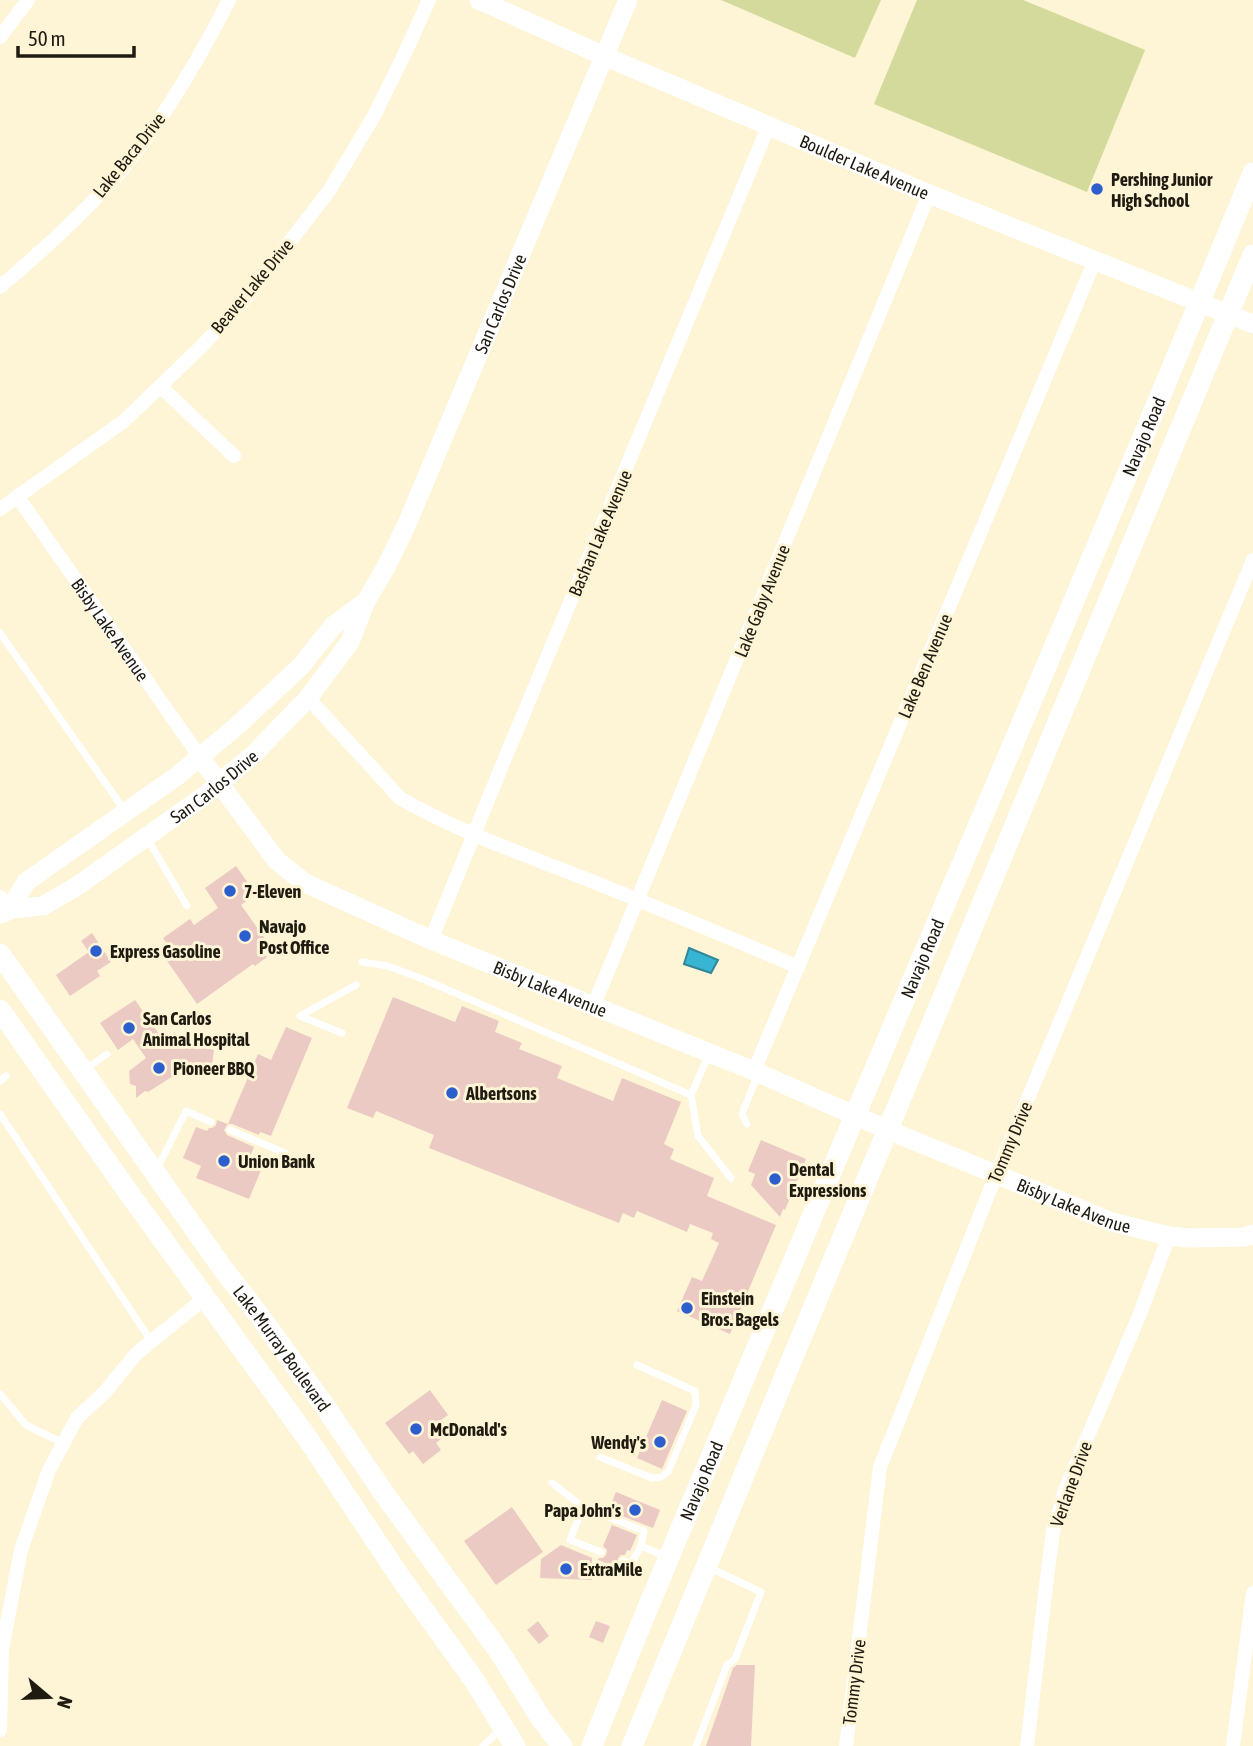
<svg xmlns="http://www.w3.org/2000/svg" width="1253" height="1746" viewBox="0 0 1253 1746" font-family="'Asap Condensed',sans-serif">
<rect width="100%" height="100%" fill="#fef4d6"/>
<g fill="#d4da9b">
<path d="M 721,0 L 881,0 L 855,58 Z"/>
<path d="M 917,0 L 1023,0 L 1145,50 L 1087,192 L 874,104 Z"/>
</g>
<path fill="#37b5d3" stroke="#308799" stroke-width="2" d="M 689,948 L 718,960 L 711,973 L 684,964 Z"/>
<g fill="#eccac4">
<path d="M 236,866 L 256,894 L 241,905 L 268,943 L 260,949 L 267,957 L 255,966 L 253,964 L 197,1004 L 158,948 L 166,942 L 163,938 L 190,919 L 194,925 L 218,908 L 205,888 Z"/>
<path d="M 92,933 L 111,962 L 97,971 L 100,976 L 70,996 L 56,975 L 89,952 L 81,941 Z"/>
<path d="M 393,997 L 455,1022 L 462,1006 L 499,1021 L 495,1032 L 522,1043 L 519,1049 L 562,1066 L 557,1078 L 613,1101 L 622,1078 L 681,1102 L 664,1144 L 674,1149 L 670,1159 L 714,1178 L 707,1196 L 776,1225 L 730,1334 L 677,1311 L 692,1277 L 702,1281 L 719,1243 L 711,1239 L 713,1233 L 690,1224 L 687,1232 L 637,1211 L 634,1218 L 623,1213 L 619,1223 L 429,1148 L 434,1135 L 376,1111 L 373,1118 L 347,1108 Z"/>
<path d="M 135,1000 L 164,1041 L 214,1050 L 211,1072 L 204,1078 L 181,1071 L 148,1092 L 145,1091 L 136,1098 L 136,1086 L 130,1084 L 129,1071 L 146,1058 L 133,1039 L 118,1050 L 100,1023 Z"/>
<path d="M 286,1027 L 312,1038 L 271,1136 L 260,1132 L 259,1135 L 232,1124 L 228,1124 L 258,1054 L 271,1060 Z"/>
<path d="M 217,1120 L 228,1124 L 224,1130 L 227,1135 L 254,1147 L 250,1157 L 264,1163 L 249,1199 L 196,1178 L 201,1166 L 183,1158 L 196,1127 L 207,1131 L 209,1128 L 212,1128 L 216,1125 Z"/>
<path d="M 761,1140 L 806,1159 L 785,1210 L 783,1209 L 780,1217 L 751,1185 L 755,1174 L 748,1171 Z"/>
<path d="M 430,1390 L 448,1415 L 437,1423 L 446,1435 L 436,1443 L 441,1450 L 423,1464 L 413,1451 L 409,1454 L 385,1423 Z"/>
<path d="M 662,1400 L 687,1411 L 662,1469 L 637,1458 Z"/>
<path d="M 616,1492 L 660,1510 L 653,1528 L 617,1514 L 617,1513 L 609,1509 Z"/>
<path d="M 512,1507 L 543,1552 L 496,1585 L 464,1541 Z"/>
<path d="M 612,1525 L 637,1535 L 630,1551 L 627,1550 L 625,1555 L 621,1555 L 618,1558 L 619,1568 L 598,1560 L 599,1558 L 603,1558 L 606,1555 L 607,1550 L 603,1546 Z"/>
<path d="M 561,1545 L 592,1558 L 592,1580 L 540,1578 L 541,1559 Z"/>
<path d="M 538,1621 L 549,1636 L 539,1644 L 527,1630 Z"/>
<path d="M 596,1621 L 610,1626 L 603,1643 L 589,1637 Z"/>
<path d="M 737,1665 L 755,1665 L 751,1746 L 706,1746 L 733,1668 Z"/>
</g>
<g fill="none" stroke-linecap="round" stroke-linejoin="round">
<g stroke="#fff" stroke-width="7">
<path d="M 0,633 L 125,811"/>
<path d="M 147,838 L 187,906"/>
<path d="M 362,962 L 388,966 L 425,980 L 691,1095 L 709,1054"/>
<path d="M 342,1033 L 300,1016 L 356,985"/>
<path d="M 86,1069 L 107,1054"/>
<path d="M 0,1081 L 6,1076"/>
<path d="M 691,1095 L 698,1136 L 731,1178"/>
<path d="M 0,1114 L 151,1341"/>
<path d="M 747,1124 L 742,1114 L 758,1074"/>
<path d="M 230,1130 L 285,1153"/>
<path d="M 156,1171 L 186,1111 L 211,1122"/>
<path d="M 0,1394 L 26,1425 L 63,1443"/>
<path d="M 600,1457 L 652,1478 L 661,1477 L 668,1472 L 696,1405 L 695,1391 L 637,1365"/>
<path d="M 552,1483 L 583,1507"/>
<path d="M 601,1552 L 570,1540 L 583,1507 L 644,1531 L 641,1546 L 665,1556"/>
<path d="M 623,1561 L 631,1564 L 641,1546"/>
<path d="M 483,1746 L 502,1728"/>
<path d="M 696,1746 L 727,1665 L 735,1659 L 761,1592 L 708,1567"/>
</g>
<g stroke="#fff" stroke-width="14">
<path d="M 0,37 L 28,0"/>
<path d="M 0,287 C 35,257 70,226 102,192 C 154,137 195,67 229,0"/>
<path d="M 160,386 L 234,456"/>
<path id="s1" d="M 17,496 L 200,757"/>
<path d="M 0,509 L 124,421 L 203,345 L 246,298 L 329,191 L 374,116 L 404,55 L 429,0"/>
<path d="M 308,698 L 400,798 C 457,831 520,853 581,877 C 654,906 726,936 798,967"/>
<path d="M 0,897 L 10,909"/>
<path d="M 431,940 L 501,768 L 769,125"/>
<path d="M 593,1007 L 929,194"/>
<path d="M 754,1071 L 1095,260"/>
<path d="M 0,1730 L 2,1649 L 21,1550 L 49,1470 L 77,1418 L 105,1392 L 136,1354 L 206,1297"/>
<path d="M 846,1746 L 880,1467 L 996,1175 L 1253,560"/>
<path d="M 1027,1746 L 1048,1569 L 1053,1532 L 1065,1490 L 1139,1316 L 1169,1236"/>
<path d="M 1233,1746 L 1253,1593"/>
</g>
<g stroke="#fff" stroke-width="19">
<path id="s2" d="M 479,0 L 604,56 L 929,194 L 1253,324"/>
<path id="s3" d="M 200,757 L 277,861 L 305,883 L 431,940 L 754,1071 L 888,1130 L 1112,1222 L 1169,1236 L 1189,1238 L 1245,1237 L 1253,1234"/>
<path id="s4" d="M 10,909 L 43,906 L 77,886 L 204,796 L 253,755 L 308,698 L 350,642 L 365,603 L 385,569 L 406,526 L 628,0"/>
<path d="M 2,914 L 10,909 L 26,882 L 177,776 L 238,725 L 301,666 L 333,626 L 364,603"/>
</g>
<g stroke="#fff" stroke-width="21">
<path id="s5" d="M 0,954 L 226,1273 L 256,1311 L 326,1408 L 385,1495 L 499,1651 L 540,1717 L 562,1746"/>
<path d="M 0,1010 L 131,1196 L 308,1439 L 402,1580 L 472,1677 L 515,1746"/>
<path id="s6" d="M 592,1746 C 644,1613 701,1482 756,1350 C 921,957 1091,567 1253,173"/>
<path d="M 632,1746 L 785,1376 L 1253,255"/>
</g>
</g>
<g fill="#2c5fcd" stroke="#fef4d6" stroke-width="2.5">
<circle cx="1097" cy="189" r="7"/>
<circle cx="230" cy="891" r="7"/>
<circle cx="245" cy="936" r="7"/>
<circle cx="96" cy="951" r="7"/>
<circle cx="129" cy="1028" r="7"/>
<circle cx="159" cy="1068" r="7"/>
<circle cx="452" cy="1093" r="7"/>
<circle cx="224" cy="1161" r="7"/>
<circle cx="775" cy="1179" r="7"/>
<circle cx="687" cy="1308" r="7"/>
<circle cx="416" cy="1429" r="7"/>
<circle cx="660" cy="1442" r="7"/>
<circle cx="635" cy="1510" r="7"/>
<circle cx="566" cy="1569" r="7"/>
</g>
<g text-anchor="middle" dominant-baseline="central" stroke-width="6" stroke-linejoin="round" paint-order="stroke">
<g font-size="18" fill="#1f1b11" stroke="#fef4d6">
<text transform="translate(129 155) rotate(-51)">Lake Baca Drive</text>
<text stroke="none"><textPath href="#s2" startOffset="420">Boulder Lake Avenue</textPath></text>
<text transform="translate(252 286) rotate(-50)">Beaver Lake Drive</text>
<text stroke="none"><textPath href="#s4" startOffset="812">San Carlos Drive</textPath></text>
<text stroke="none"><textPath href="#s6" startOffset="1421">Navajo Road</textPath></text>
<text transform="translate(600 533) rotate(-67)">Bashan Lake Avenue</text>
<text transform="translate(762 601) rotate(-68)">Lake Gaby Avenue</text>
<text stroke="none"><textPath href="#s1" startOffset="163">Bisby Lake Avenue</textPath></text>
<text transform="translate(925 666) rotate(-67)">Lake Ben Avenue</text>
<text stroke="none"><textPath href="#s4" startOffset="242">San Carlos Drive</textPath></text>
<text stroke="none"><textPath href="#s6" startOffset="854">Navajo Road</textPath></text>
<text stroke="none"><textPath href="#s3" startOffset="432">Bisby Lake Avenue</textPath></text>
<text transform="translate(1010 1142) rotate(-67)">Tommy Drive</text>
<text stroke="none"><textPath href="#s3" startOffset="999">Bisby Lake Avenue</textPath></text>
<text stroke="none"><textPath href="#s5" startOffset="485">Lake Murray Boulevard</textPath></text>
<text stroke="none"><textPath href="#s6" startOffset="287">Navajo Road</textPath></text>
<text transform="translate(1071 1484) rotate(-70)">Verlane Drive</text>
<text transform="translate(854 1682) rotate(-83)">Tommy Drive</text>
</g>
<g font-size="18" font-weight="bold" fill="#1f1b11" stroke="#fef4d6" text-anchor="start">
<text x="1111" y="179">Pershing Junior<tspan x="1111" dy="21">High School</tspan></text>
<text x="244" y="891">7-Eleven</text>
<text x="259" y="926">Navajo<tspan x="259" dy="21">Post Office</tspan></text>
<text x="110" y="951">Express Gasoline</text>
<text x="143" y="1018">San Carlos<tspan x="143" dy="21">Animal Hospital</tspan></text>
<text x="173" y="1068">Pioneer BBQ</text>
<text x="466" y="1093">Albertsons</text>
<text x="238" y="1161">Union Bank</text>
<text x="789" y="1169">Dental<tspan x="789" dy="21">Expressions</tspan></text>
<text x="701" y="1298">Einstein<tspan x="701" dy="21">Bros. Bagels</tspan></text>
<text x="430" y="1429">McDonald's</text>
<text x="646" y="1442" text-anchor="end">Wendy's</text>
<text x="621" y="1510" text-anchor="end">Papa John's</text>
<text x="580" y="1569">ExtraMile</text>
</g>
</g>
<g transform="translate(49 1697) rotate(109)" stroke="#fef4d6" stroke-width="5" paint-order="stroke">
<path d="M0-5L12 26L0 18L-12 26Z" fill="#1f1b11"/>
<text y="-10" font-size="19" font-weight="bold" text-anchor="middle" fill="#1f1b11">N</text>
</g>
<path d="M18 46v10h116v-10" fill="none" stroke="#1f1b11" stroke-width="3.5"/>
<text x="28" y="46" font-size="21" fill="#1f1b11" stroke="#fef4d6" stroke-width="5" paint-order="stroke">50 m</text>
</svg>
